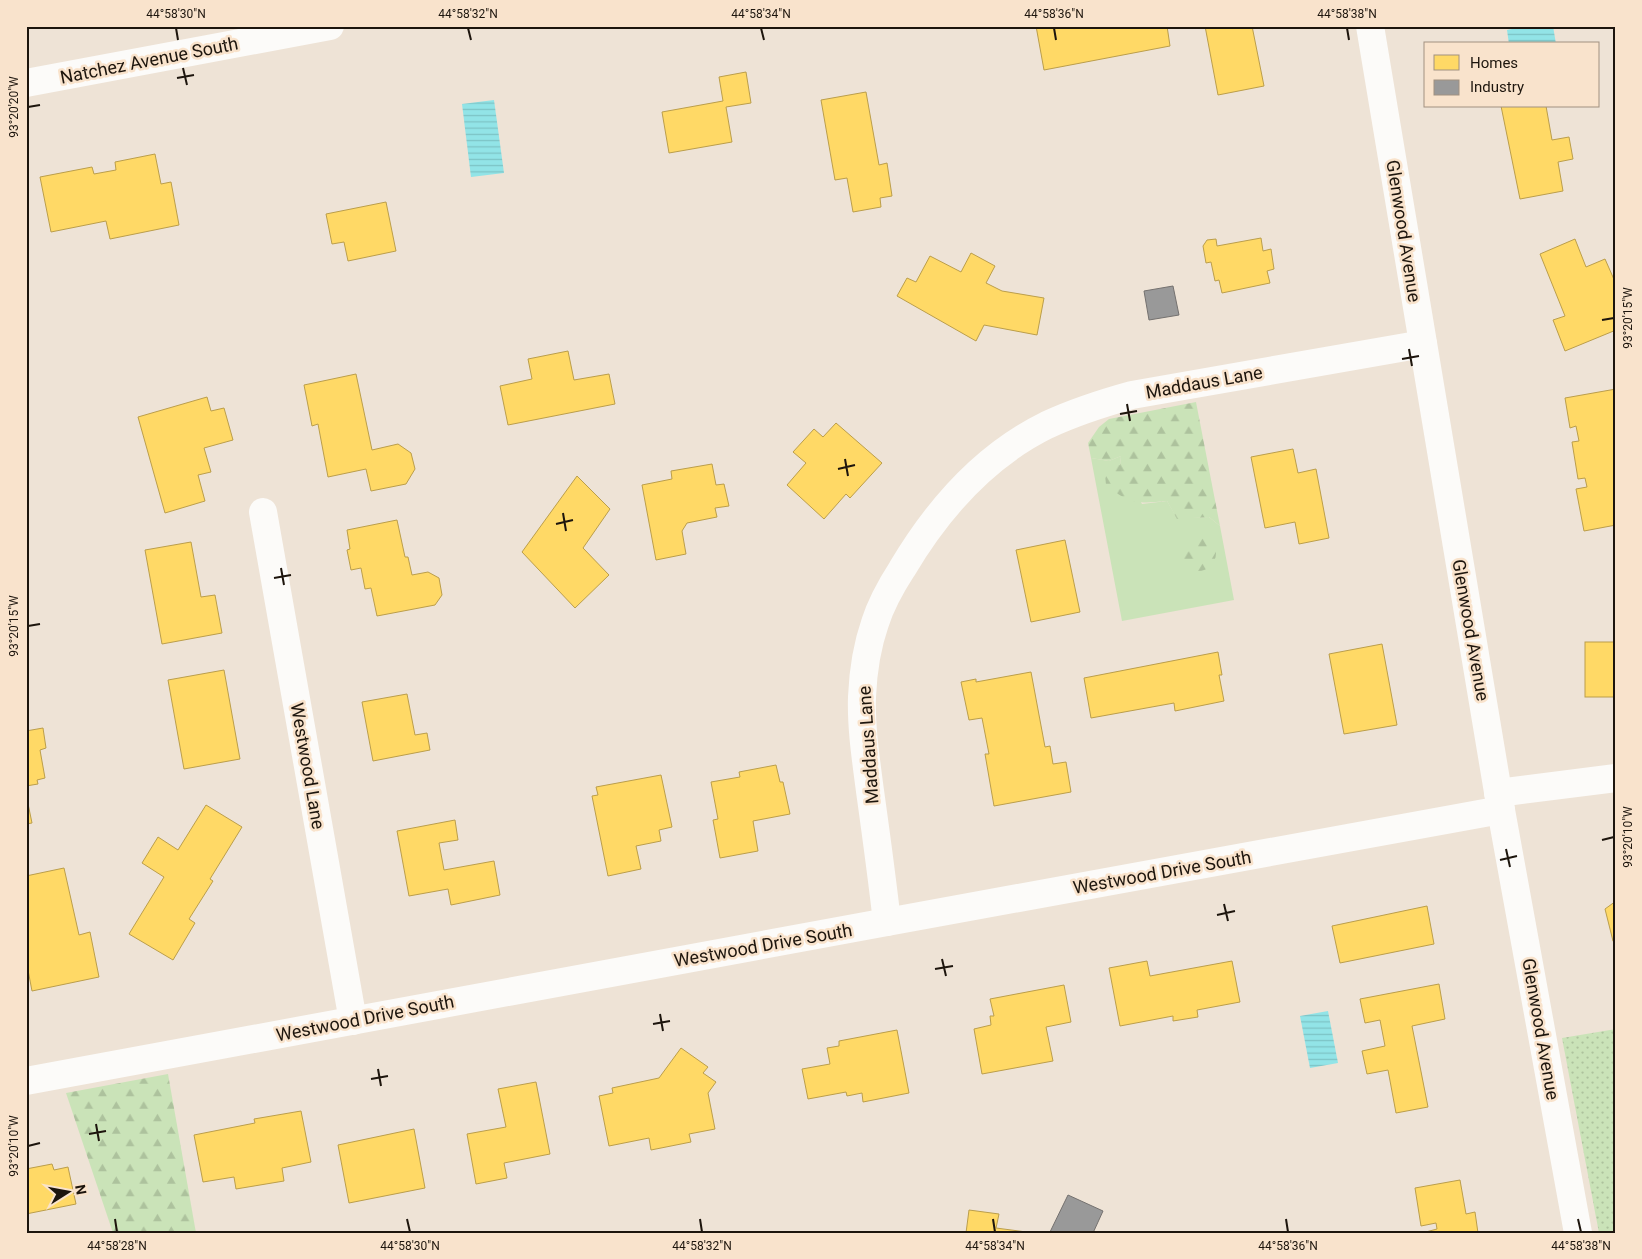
<svg xmlns="http://www.w3.org/2000/svg" width="1642" height="1259" viewBox="0 0 1642 1259" font-family="Roboto,sans-serif">
<defs>
<pattern id="forest-firs" width="22" height="20" patternUnits="userSpaceOnUse" patternTransform="scale(1.25)"><rect width="22" height="20" fill="#cae3b8"/><path d="M5 1l3.5 6h-7zM16 11l3.5 6h-7z" fill="#adc29d"/></pattern>
<pattern id="park-dots" width="8" height="8" patternUnits="userSpaceOnUse" patternTransform="scale(1.25)"><rect width="8" height="8" fill="#cae3b8"/><path d="M2 2h.1M6 6h.1" fill="none" stroke="#adc29d" stroke-width="1.8" stroke-linecap="round"/></pattern>
<pattern id="water-rules" width="6" height="5" patternUnits="userSpaceOnUse" patternTransform="scale(1.25)"><rect width="6" height="5" fill="#92e4e7"/><path d="M0 2.5h6" fill="none" stroke="#7dc3c5"/></pattern>
</defs>
<rect width="100%" height="100%" fill="#eee3d6"/>
<path fill="#cae3b8" d="M 1121,456 L 1120,465 L 1142,504 L 1167,501 L 1177,518 L 1209,517 L 1220,526 L 1234,600 L 1122,621 L 1091,458 L 1109,461 Z"/>
<g fill="url(#forest-firs)">
<path d="M 1196,402 L 1220,526 L 1209,517 L 1177,519 L 1167,501 C 1138,504 1129,504 1106,485 L 1105,474 L 1110,466 L 1120,465 L 1121,456 L 1109,461 L 1091,458 L 1088,443 L 1099,427 L 1109,419 Z"/>
<circle cx="1198" cy="553" r="18"/>
<path d="M 168,1074 L 196,1233 L 113,1233 L 66,1093 Z"/>
</g>
<path fill="url(#park-dots)" d="M 1616,1029 L 1616,1233 L 1599,1233 L 1562,1038 Z"/>
<g fill="url(#water-rules)">
<path d="M 1527,26 L 1553,26 L 1556,44 L 1509,44 L 1507,30 Z"/>
<path d="M 494,100 L 504,173 L 471,177 L 462,104 Z"/>
<path d="M 1328,1011 L 1338,1063 L 1310,1068 L 1300,1016 Z"/>
</g>
<g fill="#ffd966" stroke="#bb9e4b">
<path d="M 1036,26 L 1167,26 L 1170,46 L 1044,70 Z"/>
<path d="M 1205,26 L 1252,26 L 1264,86 L 1218,95 Z"/>
<path d="M 746,72 L 751,103 L 726,107 L 732,142 L 669,153 L 662,112 L 723,101 L 719,77 Z"/>
<path d="M 866,92 L 879,165 L 887,163 L 892,196 L 880,198 L 881,207 L 853,212 L 847,178 L 835,180 L 821,100 Z"/>
<path d="M 1501,106 L 1546,106 L 1552,140 L 1569,137 L 1573,159 L 1558,162 L 1563,191 L 1520,199 Z"/>
<path d="M 155,154 L 161,184 L 171,182 L 179,225 L 110,239 L 106,221 L 51,232 L 40,177 L 92,167 L 94,174 L 116,170 L 115,162 Z"/>
<path d="M 386,202 L 396,251 L 348,261 L 344,242 L 332,244 L 326,214 Z"/>
<path d="M 1261,238 L 1263,251 L 1271,249 L 1274,269 L 1267,271 L 1270,283 L 1222,293 L 1219,280 L 1215,281 L 1211,262 L 1206,263 L 1203,246 L 1207,240 L 1216,239 L 1217,246 Z"/>
<path d="M 1575,239 L 1586,267 L 1605,259 L 1616,284 L 1616,330 L 1565,351 L 1553,320 L 1565,316 L 1540,254 Z"/>
<path d="M 971,253 L 995,266 L 986,283 L 1002,291 L 1044,298 L 1037,335 L 984,325 L 976,341 L 897,296 L 907,278 L 916,282 L 930,256 L 961,272 Z"/>
<path d="M 568,351 L 574,380 L 609,374 L 615,404 L 508,425 L 500,386 L 532,379 L 528,359 Z"/>
<path d="M 356,374 L 372,450 L 398,444 L 411,453 L 415,469 L 406,484 L 371,491 L 366,469 L 328,477 L 318,424 L 312,426 L 304,385 Z"/>
<path d="M 1616,389 L 1616,525 L 1584,531 L 1576,489 L 1587,487 L 1585,478 L 1578,479 L 1572,442 L 1579,441 L 1576,426 L 1570,428 L 1565,398 Z"/>
<path d="M 207,397 L 211,411 L 224,408 L 233,440 L 204,448 L 211,472 L 198,475 L 205,501 L 165,513 L 138,417 Z"/>
<path d="M 836,423 L 882,463 L 850,498 L 846,494 L 824,519 L 787,485 L 806,463 L 793,452 L 814,429 L 823,437 Z"/>
<path d="M 1293,449 L 1298,473 L 1316,469 L 1329,538 L 1299,544 L 1295,522 L 1265,528 L 1251,457 Z"/>
<path d="M 712,464 L 716,485 L 724,484 L 729,506 L 715,508 L 717,517 L 687,523 L 682,531 L 686,554 L 656,560 L 642,485 L 672,479 L 671,471 Z"/>
<path d="M 577,476 L 610,509 L 583,548 L 609,575 L 575,608 L 522,552 Z"/>
<path d="M 397,520 L 405,557 L 408,557 L 412,575 L 428,572 L 439,578 L 442,595 L 435,605 L 377,616 L 371,588 L 365,589 L 361,568 L 351,570 L 347,550 L 350,549 L 347,530 Z"/>
<path d="M 1065,540 L 1080,612 L 1031,622 L 1016,550 Z"/>
<path d="M 191,542 L 201,597 L 215,595 L 222,633 L 162,644 L 145,550 Z"/>
<rect x="1585" y="642" width="31" height="55"/>
<path d="M 1382,644 L 1397,725 L 1344,734 L 1329,654 Z"/>
<path d="M 1218,652 L 1222,675 L 1219,675 L 1224,701 L 1175,711 L 1174,703 L 1091,718 L 1084,678 Z"/>
<path d="M 224,670 L 240,759 L 184,769 L 168,680 Z"/>
<path d="M 1031,672 L 1045,747 L 1050,746 L 1053,764 L 1066,762 L 1071,792 L 994,806 L 985,754 L 989,754 L 982,718 L 969,720 L 961,682 L 976,679 L 976,682 Z"/>
<path d="M 407,694 L 415,735 L 427,733 L 430,750 L 373,761 L 362,702 Z"/>
<path d="M 43,728 L 46,748 L 40,750 L 45,778 L 37,780 L 38,784 L 26,786 L 26,731 Z"/>
<path d="M 776,765 L 780,782 L 783,782 L 790,814 L 753,821 L 758,851 L 720,858 L 713,820 L 718,819 L 711,782 L 740,777 L 739,772 Z"/>
<path d="M 661,775 L 672,827 L 659,830 L 661,841 L 636,846 L 641,869 L 608,876 L 592,796 L 598,795 L 596,787 Z"/>
<path d="M 26,794 L 32,823 L 26,824 Z"/>
<path d="M 206,805 L 242,827 L 210,879 L 213,881 L 189,919 L 195,923 L 173,960 L 129,934 L 164,877 L 142,863 L 158,837 L 178,850 Z"/>
<path d="M 455,820 L 458,840 L 439,843 L 444,870 L 494,861 L 500,895 L 451,905 L 448,889 L 409,896 L 397,831 Z"/>
<path d="M 64,868 L 79,935 L 90,932 L 99,977 L 32,991 L 28,970 L 26,971 L 26,876 Z"/>
<path d="M 1616,901 L 1616,945 L 1613,941 L 1605,909 Z"/>
<path d="M 1427,906 L 1434,944 L 1340,963 L 1332,926 Z"/>
<path d="M 1147,961 L 1150,976 L 1232,961 L 1240,1002 L 1197,1010 L 1198,1017 L 1173,1021 L 1173,1016 L 1120,1026 L 1109,968 Z"/>
<path d="M 1439,984 L 1445,1019 L 1412,1026 L 1428,1107 L 1396,1113 L 1388,1070 L 1367,1074 L 1362,1051 L 1385,1046 L 1380,1020 L 1365,1023 L 1360,999 Z"/>
<path d="M 1064,985 L 1071,1022 L 1046,1027 L 1053,1061 L 982,1074 L 974,1029 L 991,1025 L 990,1016 L 994,1016 L 990,999 Z"/>
<path d="M 897,1030 L 909,1093 L 863,1102 L 862,1093 L 847,1096 L 846,1092 L 808,1099 L 802,1069 L 830,1064 L 827,1048 L 839,1046 L 839,1041 Z"/>
<path d="M 681,1048 L 708,1067 L 703,1073 L 716,1082 L 708,1093 L 715,1129 L 689,1134 L 691,1142 L 651,1150 L 649,1138 L 609,1146 L 599,1096 L 613,1093 L 612,1088 L 659,1078 Z"/>
<path d="M 536,1082 L 550,1154 L 504,1163 L 507,1178 L 476,1184 L 467,1134 L 506,1127 L 498,1089 Z"/>
<path d="M 301,1111 L 311,1162 L 282,1168 L 284,1181 L 236,1189 L 234,1177 L 203,1182 L 194,1135 L 255,1123 L 254,1119 Z"/>
<path d="M 414,1129 L 425,1188 L 349,1203 L 338,1145 Z"/>
<path d="M 52,1164 L 54,1170 L 68,1167 L 76,1204 L 26,1214 L 26,1169 Z"/>
<path d="M 1460,1180 L 1466,1214 L 1475,1212 L 1478,1233 L 1422,1233 L 1437,1229 L 1436,1223 L 1421,1226 L 1415,1188 Z"/>
<path d="M 969,1210 L 999,1214 L 996,1228 L 1034,1233 L 966,1233 Z"/>
</g>
<g fill="#999" stroke="#74716f">
<path d="M 1173,286 L 1179,315 L 1149,320 L 1144,291 Z"/>
<path d="M 1068,1195 L 1103,1211 L 1093,1233 L 1050,1232 Z"/>
</g>
<g fill="none" stroke-linecap="round" stroke-linejoin="round">
<g stroke="#fcfbf9" stroke-width="28">
<path d="M 26,83 L 330,26"/>
<path d="M 263,512 L 353,1021"/>
<path d="M 1498,793 L 1616,778"/>
<path d="M 887,922 C 882,878 876,834 870,791 C 866,760 861,728 862,697 C 863,672 867,646 875,623 C 881,604 891,586 902,569 C 937,510 984,456 1047,425 C 1075,412 1103,403 1132,395 L 1423,344"/>
<path d="M 26,1081 L 887,922 L 1501,810"/>
</g>
<path stroke="#fcfbf9" stroke-width="28" d="M 1370,26 L 1501,810 L 1578,1233"/>
</g>
<path fill="none" stroke="#1d150d" stroke-width="2" d="M 176,28 L 178,40M 468,28 L 471,40M 761,28 L 764,40M 1054,28 L 1056,40M 1347,28 L 1349,40M 183,68 L 187,85M 177,78 L 194,75M 28,107 L 40,105M 1602,320 L 1614,318M 1409,349 L 1412,366M 1402,359 L 1419,356M 1127,404 L 1130,421M 1120,414 L 1137,411M 845,459 L 848,476M 838,469 L 855,465M 563,513 L 566,531M 556,524 L 573,520M 281,568 L 284,585M 274,578 L 291,575M 28,626 L 40,624M 1602,840 L 1614,837M 1506,849 L 1510,867M 1500,860 L 1517,856M 1224,904 L 1228,921M 1217,915 L 1235,911M 942,959 L 946,976M 935,969 L 953,966M 660,1014 L 663,1031M 653,1024 L 670,1021M 378,1069 L 381,1086M 371,1079 L 388,1076M 96,1124 L 99,1141M 89,1134 L 106,1131M 28,1146 L 40,1143M 115,1219 L 117,1232M 407,1219 L 410,1232M 700,1219 L 702,1232M 993,1219 L 995,1232M 1286,1219 L 1288,1232M 1578,1219 L 1581,1232"/>
<g text-anchor="middle" dominant-baseline="central" stroke-width="5" stroke-linejoin="round" paint-order="stroke">
<g font-size="18" fill="#1d150d" stroke="#f9e3cc">
<text transform="translate(149 60) rotate(-11)">Natchez Avenue South</text>
<text transform="translate(1404 231) rotate(81)">Glenwood Avenue</text>
<text transform="translate(1204 382) rotate(-10)">Maddaus Lane</text>
<text transform="translate(1471 630) rotate(80)">Glenwood Avenue</text>
<text transform="translate(868 745) rotate(-94)">Maddaus Lane</text>
<text transform="translate(308 766) rotate(80)">Westwood Lane</text>
<text transform="translate(1162 872) rotate(-10)">Westwood Drive South</text>
<text transform="translate(763 945) rotate(-10)">Westwood Drive South</text>
<text transform="translate(365 1018) rotate(-11)">Westwood Drive South</text>
<text transform="translate(1541 1029) rotate(80)">Glenwood Avenue</text>
</g>
</g>
<rect width="1642" height="1259" fill="none" stroke="#f9e3cc" stroke-width="55"/>
<rect x="1424" y="42" width="175" height="65" fill="#f9e3cc" stroke="#a19180"/>
<rect x="1434" y="55" width="25" height="15" fill="#ffd966" stroke="#a19180"/>
<text x="1470" y="68" font-size="15" fill="#1d150d">Homes</text>
<rect x="1434" y="80" width="25" height="15" fill="#999999" stroke="#a19180"/>
<text x="1470" y="92" font-size="15" fill="#1d150d">Industry</text>
<g transform="translate(68 1192) rotate(79)" stroke="#f9e3cc" stroke-width="4" paint-order="stroke">
<path d="M0-4L9 19L0 12L-9 19Z" fill="#1d150d"/>
<text y="-8" font-size="14" font-weight="bold" text-anchor="middle" fill="#1d150d">N</text>
</g>
<rect x="28" y="28" width="1586" height="1204" fill="none" stroke="#1d150d" stroke-width="2"/>
<g font-size="12" text-anchor="middle" fill="#1d150d">
<text x="176" y="18">44°58'30"N</text>
<text x="468" y="18">44°58'32"N</text>
<text x="761" y="18">44°58'34"N</text>
<text x="1054" y="18">44°58'36"N</text>
<text x="1347" y="18">44°58'38"N</text>
<text transform="translate(14 107) rotate(-90)" y="4">93°20'20"W</text>
<text transform="translate(1628 318) rotate(-90)" y="4">93°20'15"W</text>
<text transform="translate(14 626) rotate(-90)" y="4">93°20'15"W</text>
<text transform="translate(1628 837) rotate(-90)" y="4">93°20'10"W</text>
<text transform="translate(14 1146) rotate(-90)" y="4">93°20'10"W</text>
<text x="117" y="1250">44°58'28"N</text>
<text x="410" y="1250">44°58'30"N</text>
<text x="702" y="1250">44°58'32"N</text>
<text x="995" y="1250">44°58'34"N</text>
<text x="1288" y="1250">44°58'36"N</text>
<text x="1581" y="1250">44°58'38"N</text>
</g>
</svg>
